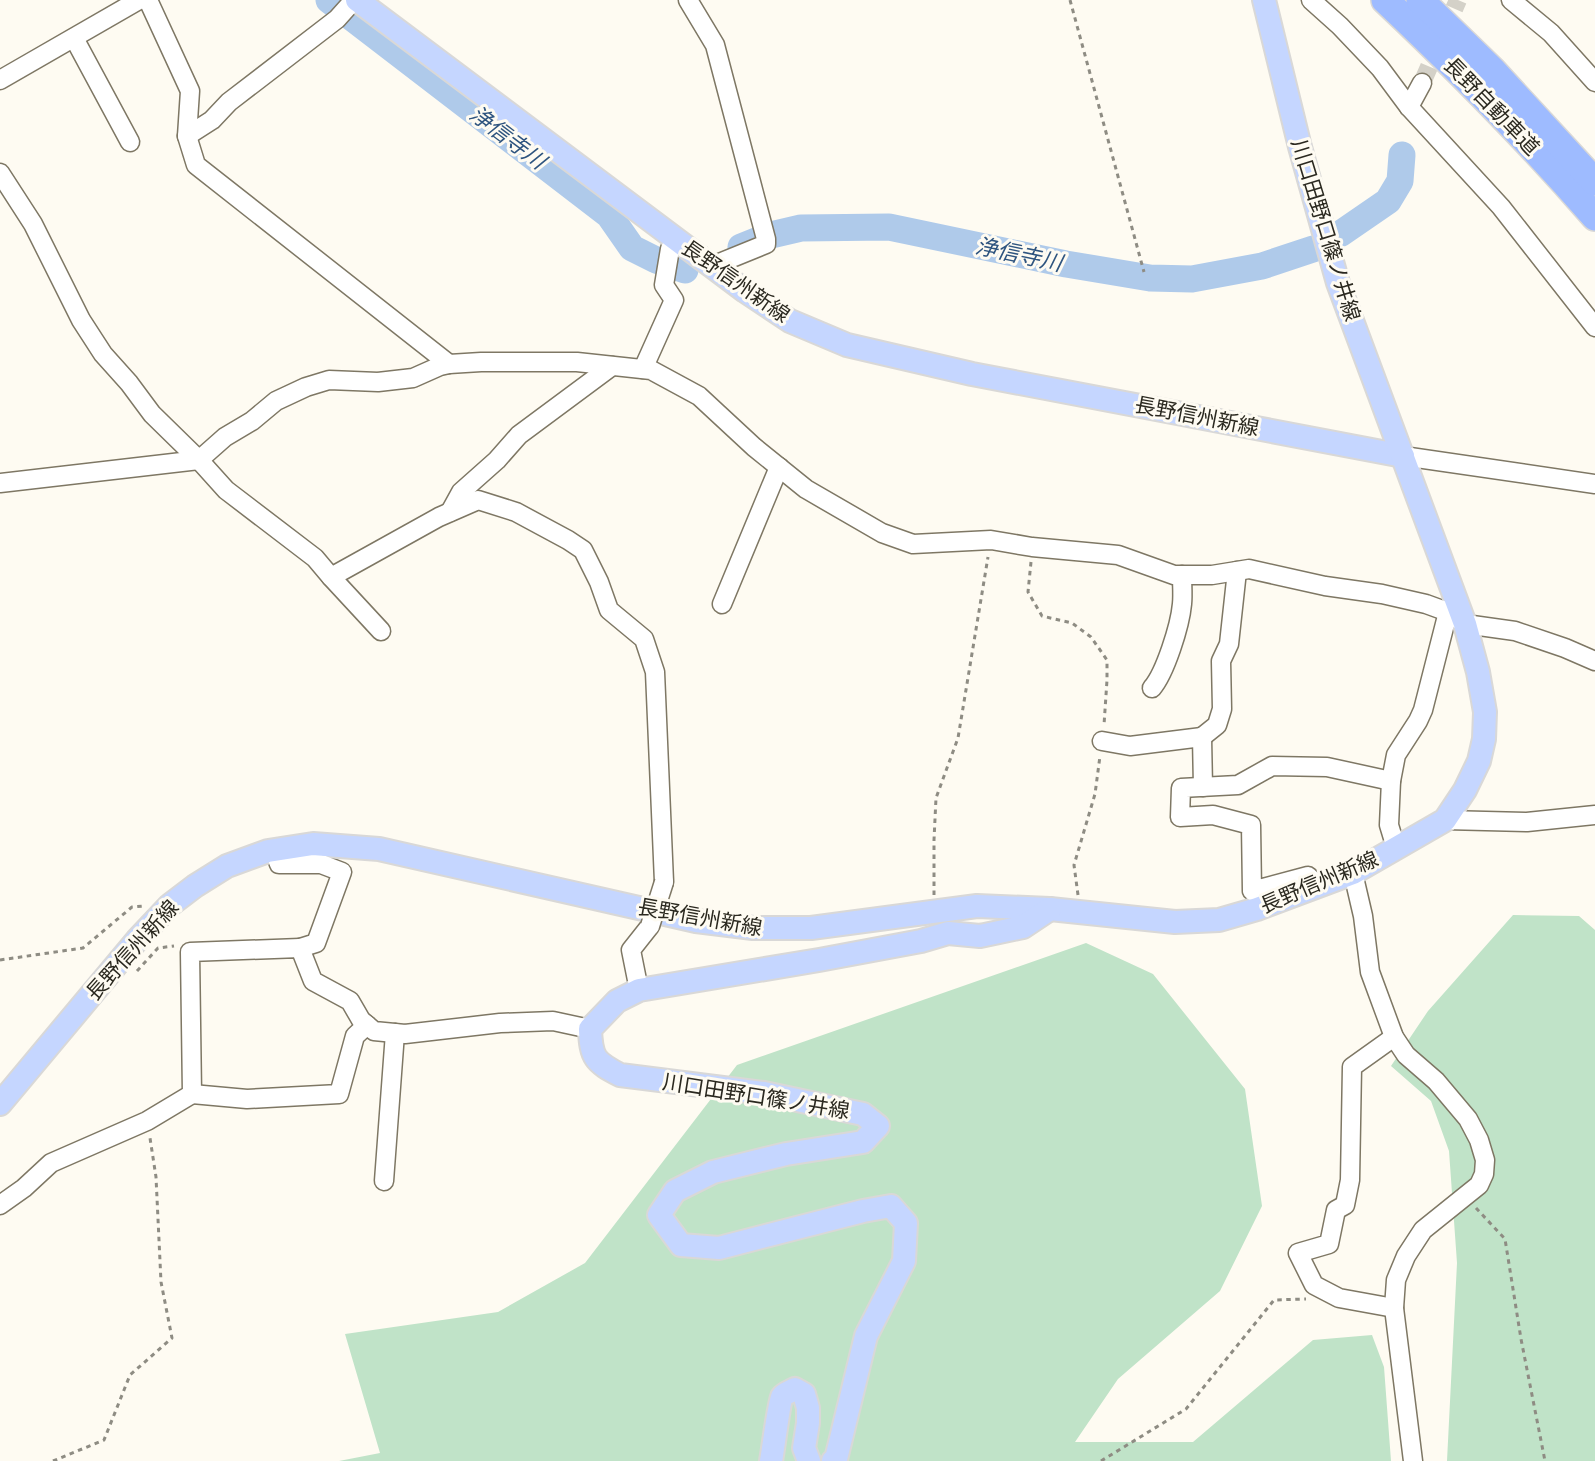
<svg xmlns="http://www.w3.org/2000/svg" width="1595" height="1461" viewBox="0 0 1595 1461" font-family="'PT Sans','Noto Sans JP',sans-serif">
<rect width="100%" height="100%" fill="#fefbf2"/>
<g fill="#c0e3c8">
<path d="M 1513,915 L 1579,916 L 1595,930 L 1595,1461 L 1447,1461 L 1457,1263 L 1449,1151 L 1431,1101 L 1391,1066 L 1428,1011 Z"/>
<path d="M 1086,943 L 1153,974 L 1245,1089 L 1262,1206 L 1220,1291 L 1118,1379 L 1075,1442 L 1193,1442 L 1313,1340 L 1372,1335 L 1384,1367 L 1391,1461 L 339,1461 L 380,1453 L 345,1334 L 498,1312 L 585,1263 L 737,1065 Z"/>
</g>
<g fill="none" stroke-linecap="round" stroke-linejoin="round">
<g stroke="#afcaea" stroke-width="27">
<path d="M 329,0 L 609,215 L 632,248 L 656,260 L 685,270"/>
<path d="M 1340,234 L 1388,201 L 1400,181 L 1402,155"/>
<path d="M 741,247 L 771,235 L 801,228 L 889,227 L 1066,264 L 1150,278 L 1192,279 L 1262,266 L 1313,249"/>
</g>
<path stroke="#d4d1c8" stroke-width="18" stroke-dasharray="18 9" stroke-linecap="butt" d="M 1422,83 L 1458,0"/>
<g stroke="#7e7764" stroke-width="21">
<g id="minor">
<path d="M 148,0 L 190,91 L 187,136 L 196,165 L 449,364"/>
<path d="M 688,0 L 715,45 L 766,239 L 766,244 L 712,266"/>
<path d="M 1311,0 L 1340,26 L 1380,68 L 1409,107 L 1501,207 L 1595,327"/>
<path d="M 1511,0 L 1551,33 L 1595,82"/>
<path d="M 74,38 L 130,142"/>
<path d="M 0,80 L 139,0"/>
<path d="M 1409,107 L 1422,83"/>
<path d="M 187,136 L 212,120 L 229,102 L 337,19 L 354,0"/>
<path d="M 0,173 L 33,224 L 81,320 L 103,354 L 129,383 L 152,414 L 199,460 L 226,490 L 315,558 L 331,577 L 439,517 L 478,500 L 516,512 L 568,540 L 583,550 L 599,582 L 609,610 L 644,639 L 655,672 L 664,882"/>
<path d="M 643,369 L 674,300 L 664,285 L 670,249 L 677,239"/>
<path d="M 1403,456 L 1595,484"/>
<path d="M 0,483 L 199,460 L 225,437 L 252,421 L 276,401 L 306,387 L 329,380 L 378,382 L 413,378 L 440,366 L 449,364 L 481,362 L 577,362 L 651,370 L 699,396 L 754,447 L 806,489 L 882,533 L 913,544 L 991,540 L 1032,547 L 1118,555 L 1174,575 L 1212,575 L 1249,569 L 1325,586 L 1382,594 L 1426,604 L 1448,612 L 1465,624 L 1515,631 L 1565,648 L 1595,661"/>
<path d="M 450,512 L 461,492 L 497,460 L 519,435 L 612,366"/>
<path d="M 331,577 L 381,631"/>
<path d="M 722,604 L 779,467"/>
<path d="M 1152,688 C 1165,673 1180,626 1182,604 C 1183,595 1182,585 1182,575"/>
<path d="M 1202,737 L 1217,725 L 1222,709 L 1221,661 L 1229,644 L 1237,571"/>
<path d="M 1102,741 L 1130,746 L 1202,737 L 1203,787"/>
<path d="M 1445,820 L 1527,822 L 1595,815"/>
<path d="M 1396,848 L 1389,825 L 1391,781 L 1396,755 L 1418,721 L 1423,710 L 1448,612"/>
<path d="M 274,850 L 279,864 L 321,864 L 342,872 L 316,943 L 300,948"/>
<path d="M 1353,873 L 1363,916 L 1370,972 L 1394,1037 L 1406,1055 L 1436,1081 L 1468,1119 L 1479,1140 L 1485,1160 L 1484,1174 L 1479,1185 L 1423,1230 L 1406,1256 L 1396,1280 L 1394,1308 L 1413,1461"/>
<path d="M 1318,886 L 1308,876 L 1252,891 L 1251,825 L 1213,815 L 1180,817 L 1181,788 L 1238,785 L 1272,766 L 1327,767 L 1391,781"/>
<path d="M 639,990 L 631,950 L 650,926"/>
<path d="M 1394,1037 L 1352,1067 L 1350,1180 L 1345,1205 L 1336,1210 L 1329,1244 L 1298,1253 L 1314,1285 L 1339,1298 L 1394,1308"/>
<path d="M 192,1094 L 247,1099 L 339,1094 L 355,1036 L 367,1025"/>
<path d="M 384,1181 L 395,1033"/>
<path d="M 0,1205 L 24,1188 L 51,1163 L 147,1121 L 192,1094 L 190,952 L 300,948 L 313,981 L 350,1001 L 361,1020 L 374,1031 L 405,1034 L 500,1023 L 553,1021 L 590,1029"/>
</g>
</g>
<g stroke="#d9d8d7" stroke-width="26">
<g id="major">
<path d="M 357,0 L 745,291 L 790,321 L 847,345 L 972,374 L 1403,456"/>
<path d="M 0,1104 L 137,940 L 170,905 L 195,886 L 227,866 L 268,851 L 313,844 L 379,849 L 696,921 L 753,928 L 811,928 L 977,906 L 1050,909 L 1175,922 L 1219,920 L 1257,909 L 1353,873 L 1445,820 L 1465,790 L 1479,761 L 1484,739 L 1485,712 L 1478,672 L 1465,624 L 1338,283 L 1300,147 L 1264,0"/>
<path d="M 771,1461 C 773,1451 779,1402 782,1397 C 785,1393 790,1392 795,1389 L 804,1394 L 808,1408 L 808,1423 L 804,1448 L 809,1461"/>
<path d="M 833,1461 L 836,1459 L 866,1336 L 904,1261 L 906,1223 L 891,1206 L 863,1211 L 719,1248 L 681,1245 L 659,1215 L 675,1191 L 713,1172 L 786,1154 L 863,1142 L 878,1126 L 863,1114 L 764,1093 L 620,1075 C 595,1062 591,1058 590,1029 L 617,1001 L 639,990 L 819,960 L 921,941 L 948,933 L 980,936 L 1023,927 L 1050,909"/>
</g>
</g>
<g stroke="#d9d8d7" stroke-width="30">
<g id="highway">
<path d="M 1385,0 C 1458,69 1529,141 1595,217"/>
<path d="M 1420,0 L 1492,70 L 1595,182"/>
</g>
</g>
<g stroke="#8e8c83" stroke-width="3" stroke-dasharray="4.5 4.5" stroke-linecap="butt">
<path d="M 1070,0 L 1144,272"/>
<path d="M 1031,562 L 1028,592 L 1042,616 L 1072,623 L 1091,637 L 1107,660 L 1107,680 L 1104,725"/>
<path d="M 934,895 L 934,840 L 936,798 L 958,738 L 988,557"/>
<path d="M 1078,895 L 1074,865 L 1095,794 L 1100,756"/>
<path d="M 0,960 L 83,948 L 132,907 L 144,906"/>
<path d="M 137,971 L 158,948 L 174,946"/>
<path d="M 1476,1208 L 1505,1239 L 1521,1339 L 1545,1461"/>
<path d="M 53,1461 L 104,1440 L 130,1375 L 172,1338 L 161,1282 L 156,1177 L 150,1138"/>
<path d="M 1101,1461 L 1186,1409 L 1274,1300 L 1306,1299"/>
</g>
<use href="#minor" stroke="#fff" stroke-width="18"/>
<use href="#major" stroke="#c5d6ff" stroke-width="22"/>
<use href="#highway" stroke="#9ebbff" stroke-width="27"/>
<g stroke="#7e7764" stroke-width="21" stroke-linecap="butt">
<path id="minor-bridge" d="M 650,926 L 664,882"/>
</g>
<use href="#minor-bridge" stroke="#fff" stroke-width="18"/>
</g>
<g text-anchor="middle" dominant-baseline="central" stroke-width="6" stroke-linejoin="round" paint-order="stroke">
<g font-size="21" fill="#2b2920" stroke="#fefbf2">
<text transform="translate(1492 106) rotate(46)">長野自動車道</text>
<text transform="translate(1326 230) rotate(73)">川口田野口篠ノ井線</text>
<text transform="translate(736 281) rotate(35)">長野信州新線</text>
<text transform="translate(1197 416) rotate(11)">長野信州新線</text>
<text transform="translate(1319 882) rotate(-23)">長野信州新線</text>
<text transform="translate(700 917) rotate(10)">長野信州新線</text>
<text transform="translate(132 950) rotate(-48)">長野信州新線</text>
<text transform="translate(756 1096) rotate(9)">川口田野口篠ノ井線</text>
</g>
<g font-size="22" font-style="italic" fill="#2e547f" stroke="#fefbf2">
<text transform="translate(508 137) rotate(37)">浄信寺川</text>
<text transform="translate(1019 254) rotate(12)">浄信寺川</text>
</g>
</g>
</svg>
